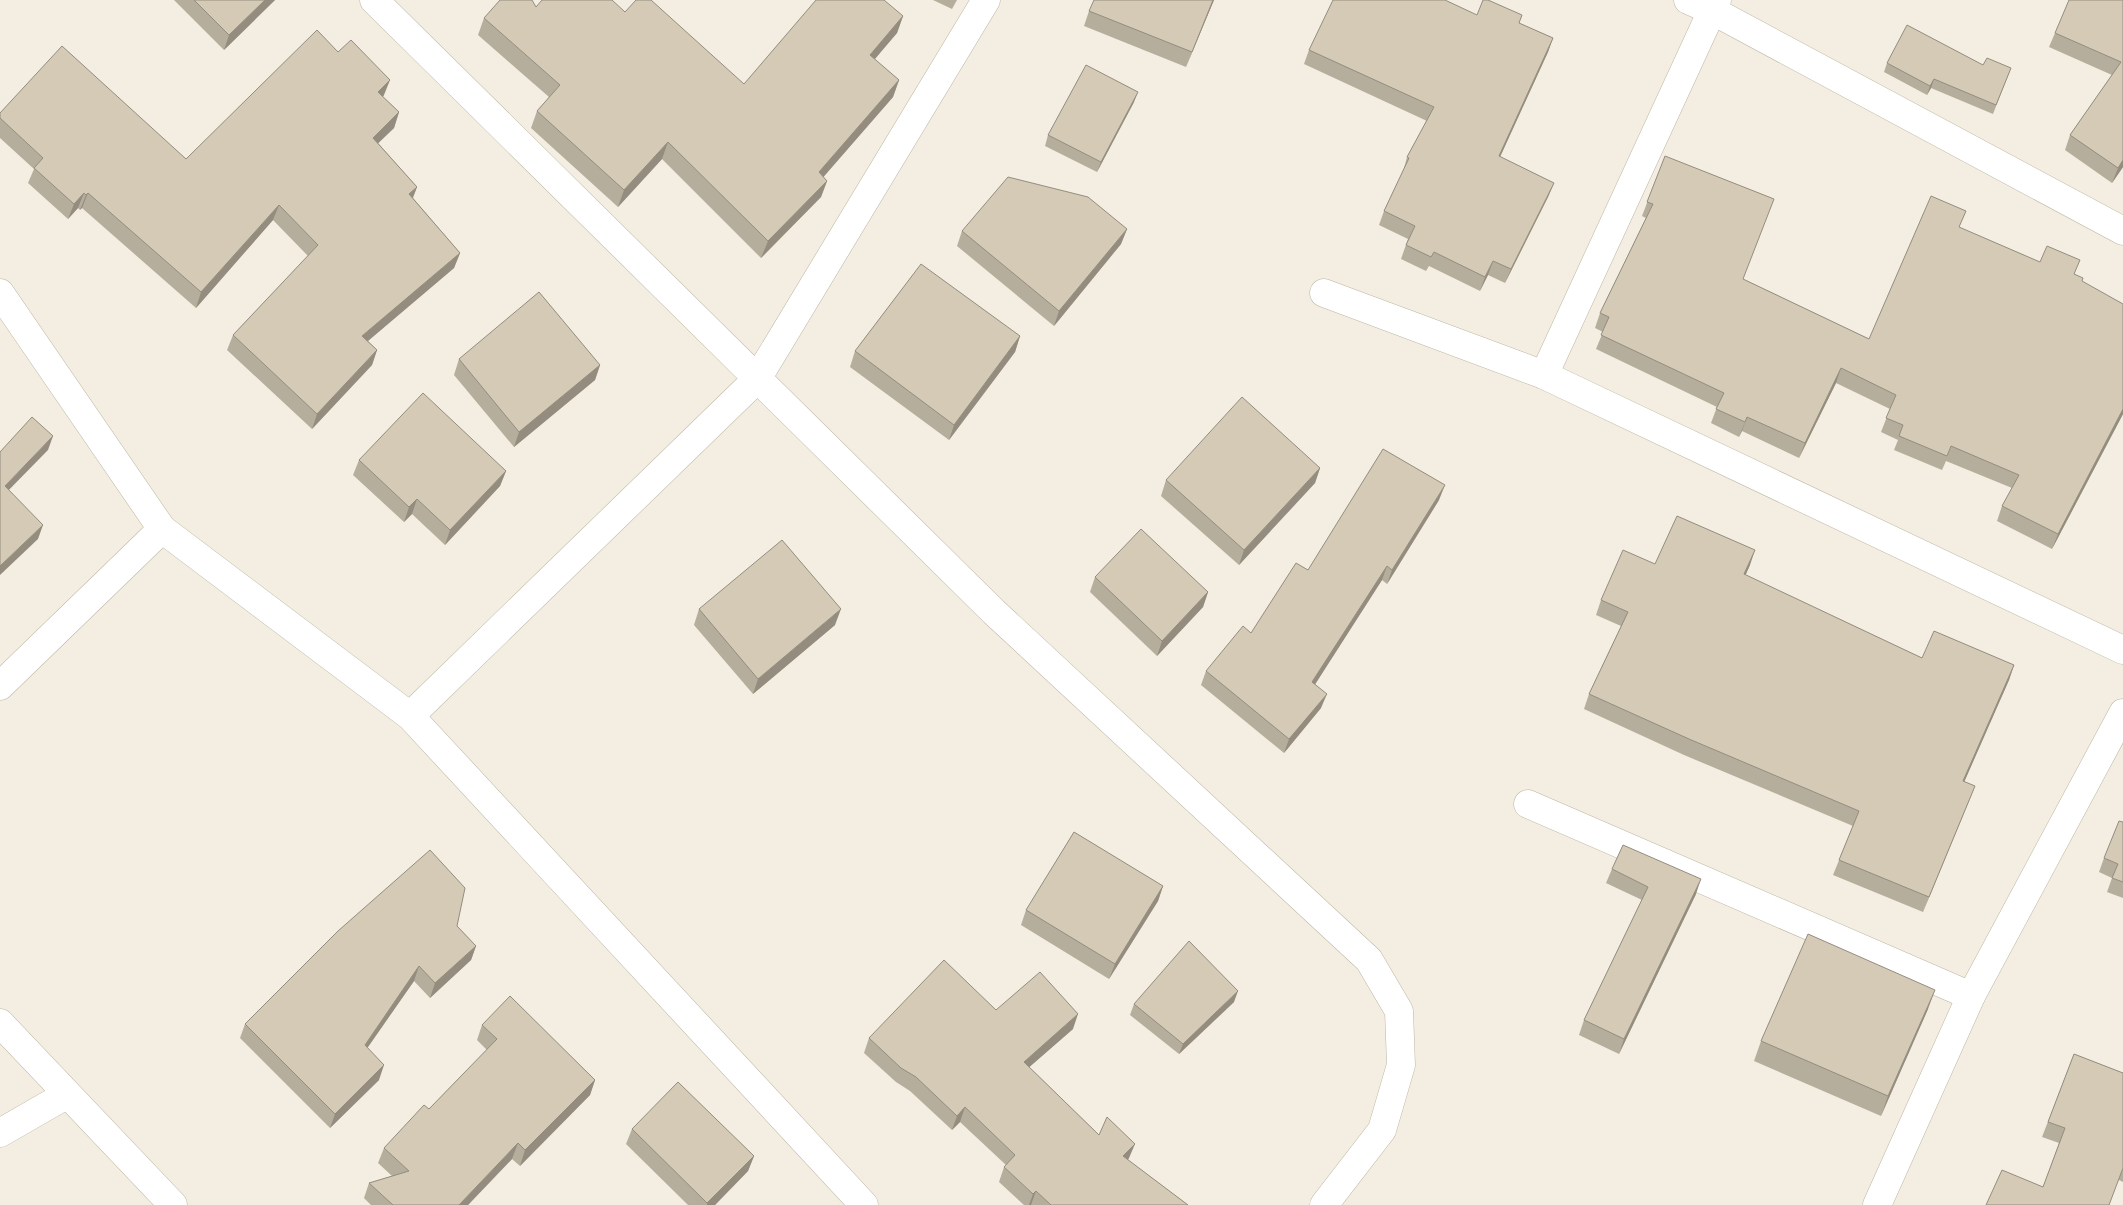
<svg xmlns="http://www.w3.org/2000/svg" width="2123" height="1205" viewBox="0 0 2123 1205" font-family="'Sofia Sans Condensed',sans-serif">
<rect width="100%" height="100%" fill="#f3eee1"/>
<g fill="none" stroke-linecap="round" stroke-linejoin="round">
<g stroke="#beb6a3" stroke-width="29">
<g id="minor">
<path d="M 374,0 L 994,612 L 1369,960 L 1399,1011 L 1401,1065 L 1382,1130 L 1324,1205"/>
<path d="M 1688,0 L 1713,11 L 2123,231"/>
<path d="M 0,293 L 162,529 L 410,716 L 864,1205"/>
<path d="M 1324,293 L 1544,375 L 2123,650"/>
<path d="M 1544,375 L 1717,0"/>
<path d="M 0,686 L 162,529"/>
<path d="M 410,716 L 757,379 L 986,0"/>
<path d="M 1528,804 L 1971,996"/>
<path d="M 0,1023 L 173,1205"/>
<path d="M 0,1133 L 66,1095"/>
<path d="M 1877,1205 L 1971,996 L 2123,713"/>
</g>
</g>
<use href="#minor" stroke="#fff" stroke-width="28"/>
</g>
<g fill="#b6ae9c">
<path d="M 174,0 L 275,0 L 224,50 Z"/>
<path d="M 933,0 L 957,0 L 952,9 Z"/>
<path d="M 1214,0 L 1186,67 L 1084,26 L 1089,11 Z"/>
<path d="M 2123,0 L 2123,167 L 2112,183 L 2065,150 L 2070,135 L 2112,75 L 2049,47 L 2055,33 Z"/>
<path d="M 536,7 L 625,12 L 744,84 L 903,16 L 897,33 L 874,59 L 899,80 L 893,97 L 823,177 L 827,181 L 821,197 L 761,258 L 662,159 L 618,207 L 531,128 L 537,111 L 549,97 L 478,35 L 484,18 Z"/>
<path d="M 1477,15 L 1522,15 L 1519,23 L 1553,38 L 1548,52 L 1500,157 L 1554,183 L 1548,197 L 1505,283 L 1488,275 L 1480,291 L 1429,266 L 1426,271 L 1401,259 L 1408,239 L 1379,225 L 1384,211 L 1403,172 L 1407,157 L 1427,121 L 1304,64 L 1309,50 Z"/>
<path d="M 338,52 L 384,95 L 383,97 L 399,112 L 394,128 L 378,143 L 417,187 L 413,198 L 460,253 L 454,268 L 368,341 L 377,350 L 372,365 L 312,429 L 227,350 L 233,335 L 308,256 L 273,220 L 196,308 L 82,208 L 80,210 L 78,208 L 68,219 L 28,183 L 34,169 L 0,138 L 0,113 L 186,159 Z"/>
<path d="M 1887,63 L 1983,65 L 2011,68 L 1993,114 L 1931,88 L 1927,95 L 1884,72 Z"/>
<path d="M 1134,102 L 1097,172 L 1045,146 L 1048,135 Z"/>
<path d="M 1665,156 L 1743,279 L 1869,339 L 1960,228 L 2040,262 L 2075,274 L 2082,282 L 2123,304 L 2123,414 L 2052,549 L 1997,521 L 2002,506 L 2012,488 L 1946,461 L 1942,470 L 1894,450 L 1898,440 L 1881,432 L 1890,409 L 1836,383 L 1799,458 L 1742,431 L 1739,437 L 1711,423 L 1717,407 L 1596,349 L 1603,332 L 1595,328 L 1600,313 L 1646,218 L 1642,216 Z"/>
<path d="M 1127,229 L 1121,244 L 1054,326 L 957,246 L 962,231 Z"/>
<path d="M 1020,336 L 1015,352 L 949,440 L 850,367 L 855,351 Z"/>
<path d="M 459,359 L 600,365 L 595,380 L 514,447 L 454,375 Z"/>
<path d="M 359,460 L 506,471 L 500,486 L 445,545 L 412,514 L 404,522 L 353,475 Z"/>
<path d="M 1320,468 L 1315,483 L 1239,565 L 1161,496 L 1166,480 Z"/>
<path d="M 1439,500 L 1387,584 L 1382,580 L 1315,684 L 1321,708 L 1284,753 L 1201,685 L 1206,671 L 1251,633 L 1308,570 Z"/>
<path d="M 1655,564 L 1750,565 L 1745,575 L 1922,658 L 2014,665 L 2009,680 L 1964,782 L 1975,786 L 1923,912 L 1833,875 L 1853,826 L 1684,755 L 1584,709 L 1589,694 L 1621,626 L 1596,615 L 1601,600 Z"/>
<path d="M 1095,577 L 1208,592 L 1203,607 L 1157,656 L 1090,592 Z"/>
<path d="M 699,609 L 835,625 L 753,694 L 694,625 Z"/>
<path d="M 2123,822 L 2123,898 L 2107,892 L 2112,878 L 2099,872 L 2104,858 Z"/>
<path d="M 1612,869 L 1696,894 L 1619,1054 L 1579,1035 L 1584,1020 L 1642,900 L 1606,883 Z"/>
<path d="M 1163,886 L 1158,901 L 1109,979 L 1021,925 L 1026,910 Z"/>
<path d="M 457,926 L 476,946 L 471,960 L 430,998 L 414,981 L 367,1048 L 379,1080 L 330,1128 L 240,1038 L 245,1024 Z"/>
<path d="M 1234,1002 L 1179,1054 L 1130,1015 L 1134,1004 Z"/>
<path d="M 1928,1009 L 1881,1116 L 1754,1061 L 1761,1041 Z"/>
<path d="M 996,1010 L 1073,1029 L 1029,1067 L 1099,1135 L 1129,1158 L 1128,1160 L 1188,1205 L 1024,1205 L 999,1182 L 1004,1167 L 1006,1165 L 960,1122 L 952,1130 L 910,1091 L 896,1082 L 864,1053 L 869,1038 Z"/>
<path d="M 482,1025 L 595,1080 L 590,1095 L 520,1166 L 512,1159 L 468,1205 L 371,1205 L 364,1198 L 369,1183 L 392,1176 L 378,1163 L 384,1148 L 429,1109 L 487,1050 L 477,1040 Z"/>
<path d="M 2074,1054 L 2123,1073 L 2123,1182 L 2119,1180 L 2043,1187 L 2059,1143 L 2042,1137 Z"/>
<path d="M 632,1129 L 754,1156 L 748,1171 L 715,1205 L 688,1205 L 626,1144 Z"/>
</g>
<g fill="#948d7f">
<path d="M 265,0 L 275,0 L 224,50 L 229,35 Z"/>
<path d="M 1213,0 L 1214,0 L 1186,67 L 1192,52 Z"/>
<path d="M 903,16 L 897,33 L 864,72 L 870,55 Z"/>
<path d="M 1553,38 L 1548,52 L 1494,170 L 1499,156 Z"/>
<path d="M 1934,79 L 1931,88 L 1927,95 L 1930,86 Z"/>
<path d="M 390,80 L 384,95 L 373,107 L 378,92 Z"/>
<path d="M 899,80 L 893,97 L 813,189 L 819,172 Z"/>
<path d="M 1138,92 L 1134,102 L 1097,172 L 1101,162 Z"/>
<path d="M 399,112 L 394,128 L 368,153 L 373,138 Z"/>
<path d="M 668,142 L 662,159 L 618,207 L 624,190 Z"/>
<path d="M 2123,160 L 2123,167 L 2112,183 L 2118,168 Z"/>
<path d="M 827,181 L 821,197 L 761,258 L 768,241 Z"/>
<path d="M 1554,183 L 1548,197 L 1505,283 L 1511,269 Z"/>
<path d="M 417,187 L 411,202 L 409,194 Z"/>
<path d="M 84,193 L 78,208 L 68,219 L 74,204 Z"/>
<path d="M 88,193 L 82,208 L 80,210 L 86,195 Z"/>
<path d="M 279,205 L 273,220 L 196,308 L 201,292 Z"/>
<path d="M 1127,229 L 1121,244 L 1054,326 L 1059,311 Z"/>
<path d="M 460,253 L 454,268 L 356,351 L 362,336 Z"/>
<path d="M 1493,261 L 1488,275 L 1480,291 L 1485,277 Z"/>
<path d="M 1020,336 L 1015,352 L 949,440 L 954,425 Z"/>
<path d="M 377,350 L 372,365 L 312,429 L 317,414 Z"/>
<path d="M 600,365 L 595,380 L 514,447 L 519,432 Z"/>
<path d="M 1841,368 L 1836,383 L 1799,458 L 1805,443 Z"/>
<path d="M 2123,409 L 2123,414 L 2052,549 L 2058,534 Z"/>
<path d="M 1747,417 L 1742,431 L 1739,437 Z"/>
<path d="M 53,436 L 48,450 L 0,499 L 5,486 Z"/>
<path d="M 1320,468 L 1315,483 L 1239,565 L 1244,550 Z"/>
<path d="M 506,471 L 500,486 L 445,545 L 450,530 Z"/>
<path d="M 1445,485 L 1439,500 L 1387,584 L 1392,570 Z"/>
<path d="M 417,499 L 412,514 L 404,522 L 409,507 Z"/>
<path d="M 43,525 L 38,539 L 0,575 L 0,566 Z"/>
<path d="M 1755,550 L 1750,565 L 1739,590 L 1744,574 Z"/>
<path d="M 1387,566 L 1382,580 L 1307,697 L 1312,682 Z"/>
<path d="M 1208,592 L 1203,607 L 1157,656 L 1162,641 Z"/>
<path d="M 841,609 L 835,625 L 753,694 L 758,679 Z"/>
<path d="M 2014,665 L 2009,680 L 1958,796 L 1963,781 Z"/>
<path d="M 1327,694 L 1321,708 L 1284,753 L 1289,739 Z"/>
<path d="M 1975,786 L 1969,801 L 1923,912 L 1929,897 Z"/>
<path d="M 1701,879 L 1696,894 L 1619,1054 L 1624,1039 Z"/>
<path d="M 1163,886 L 1158,901 L 1109,979 L 1115,964 Z"/>
<path d="M 476,946 L 471,960 L 430,998 L 435,983 Z"/>
<path d="M 419,966 L 414,981 L 359,1060 L 365,1045 Z"/>
<path d="M 1935,990 L 1928,1009 L 1881,1116 L 1888,1096 Z"/>
<path d="M 1238,991 L 1234,1002 L 1179,1054 L 1183,1044 Z"/>
<path d="M 1078,1014 L 1073,1029 L 1018,1077 L 1024,1062 Z"/>
<path d="M 384,1065 L 379,1080 L 330,1128 L 335,1114 Z"/>
<path d="M 595,1080 L 590,1095 L 520,1166 L 525,1150 Z"/>
<path d="M 965,1107 L 960,1122 L 952,1130 L 957,1116 Z"/>
<path d="M 518,1143 L 512,1159 L 468,1205 L 459,1205 Z"/>
<path d="M 1135,1144 L 1129,1158 L 1118,1171 L 1123,1156 Z"/>
<path d="M 754,1156 L 748,1171 L 715,1205 L 707,1205 L 707,1203 Z"/>
<path d="M 1036,1191 L 1031,1205 L 1029,1205 L 1033,1194 Z"/>
</g>
<g fill="#d4cab5" stroke="#948d7f">
<path d="M 194,0 L 265,0 L 229,35 Z"/>
<path d="M 500,0 L 532,0 L 536,7 L 542,0 L 612,0 L 625,12 L 636,0 L 651,0 L 744,84 L 816,0 L 884,0 L 903,16 L 870,55 L 899,80 L 819,172 L 827,181 L 768,241 L 668,142 L 624,190 L 537,111 L 560,85 L 484,18 Z"/>
<path d="M 1094,0 L 1213,0 L 1192,52 L 1089,11 Z"/>
<path d="M 1333,0 L 1445,0 L 1477,15 L 1483,0 L 1488,0 L 1522,15 L 1519,23 L 1553,38 L 1499,156 L 1554,183 L 1511,269 L 1493,261 L 1485,277 L 1434,252 L 1431,257 L 1406,245 L 1415,226 L 1384,211 L 1409,158 L 1407,157 L 1434,107 L 1309,50 Z"/>
<path d="M 2069,0 L 2123,0 L 2123,160 L 2118,168 L 2070,135 L 2121,62 L 2055,33 Z"/>
<path d="M 1907,25 L 1983,65 L 1987,58 L 2011,68 L 1996,105 L 1934,79 L 1930,86 L 1887,63 Z"/>
<path d="M 317,30 L 338,52 L 351,40 L 390,80 L 378,92 L 399,112 L 373,138 L 417,187 L 409,194 L 460,253 L 362,336 L 377,350 L 317,414 L 233,335 L 318,245 L 279,205 L 201,292 L 88,193 L 86,195 L 84,193 L 74,204 L 34,168 L 43,158 L 0,118 L 0,113 L 62,46 L 186,159 Z"/>
<path d="M 1086,65 L 1138,92 L 1101,162 L 1048,135 Z"/>
<path d="M 1665,156 L 1774,199 L 1743,279 L 1869,339 L 1931,196 L 1966,211 L 1959,227 L 2040,262 L 2047,246 L 2080,260 L 2074,274 L 2083,278 L 2082,281 L 2123,304 L 2123,409 L 2058,534 L 2002,506 L 2019,475 L 1951,446 L 1947,456 L 1899,436 L 1903,425 L 1886,418 L 1896,395 L 1841,368 L 1805,443 L 1747,417 L 1745,422 L 1716,409 L 1724,393 L 1601,335 L 1609,317 L 1600,313 L 1653,204 L 1647,202 Z"/>
<path d="M 1008,177 L 1088,197 L 1127,229 L 1059,311 L 962,231 Z"/>
<path d="M 921,264 L 1020,336 L 954,425 L 855,351 Z"/>
<path d="M 539,292 L 600,365 L 519,432 L 459,359 Z"/>
<path d="M 423,393 L 506,471 L 450,530 L 417,499 L 409,507 L 359,460 Z"/>
<path d="M 1242,397 L 1320,468 L 1244,550 L 1166,480 Z"/>
<path d="M 32,417 L 53,436 L 5,486 L 43,525 L 0,566 L 0,452 Z"/>
<path d="M 1383,449 L 1445,485 L 1392,570 L 1387,566 L 1312,682 L 1327,694 L 1289,739 L 1206,671 L 1243,626 L 1251,633 L 1296,563 L 1308,570 Z"/>
<path d="M 1677,516 L 1755,550 L 1744,574 L 1922,658 L 1934,631 L 2014,665 L 1963,781 L 1975,786 L 1929,897 L 1839,860 L 1859,811 L 1689,739 L 1589,694 L 1628,612 L 1601,600 L 1623,550 L 1655,564 Z"/>
<path d="M 1141,529 L 1208,592 L 1162,641 L 1095,577 Z"/>
<path d="M 782,540 L 841,609 L 758,679 L 699,609 Z"/>
<path d="M 2119,821 L 2123,822 L 2123,882 L 2112,878 L 2118,864 L 2104,858 Z"/>
<path d="M 1074,832 L 1163,886 L 1115,964 L 1026,910 Z"/>
<path d="M 1623,845 L 1701,879 L 1624,1039 L 1584,1020 L 1648,887 L 1612,869 Z"/>
<path d="M 430,850 L 465,888 L 457,926 L 476,946 L 435,983 L 419,966 L 365,1045 L 384,1065 L 335,1114 L 245,1024 L 338,931 Z"/>
<path d="M 1808,934 L 1935,990 L 1888,1096 L 1761,1041 Z"/>
<path d="M 1189,941 L 1238,991 L 1183,1044 L 1134,1004 Z"/>
<path d="M 944,960 L 996,1010 L 1040,972 L 1078,1014 L 1024,1062 L 1099,1135 L 1107,1117 L 1135,1144 L 1123,1156 L 1188,1205 L 1051,1205 L 1036,1191 L 1033,1194 L 1004,1167 L 1015,1155 L 965,1107 L 957,1116 L 916,1077 L 901,1068 L 869,1038 Z"/>
<path d="M 510,996 L 595,1080 L 525,1150 L 518,1143 L 459,1205 L 393,1205 L 369,1183 L 409,1171 L 384,1148 L 424,1105 L 429,1109 L 497,1039 L 482,1025 Z"/>
<path d="M 2074,1054 L 2123,1073 L 2123,1168 L 2109,1205 L 1986,1205 L 2002,1170 L 2043,1187 L 2065,1128 L 2048,1122 Z"/>
<path d="M 678,1082 L 754,1156 L 707,1203 L 632,1129 Z"/>
</g>
</svg>
